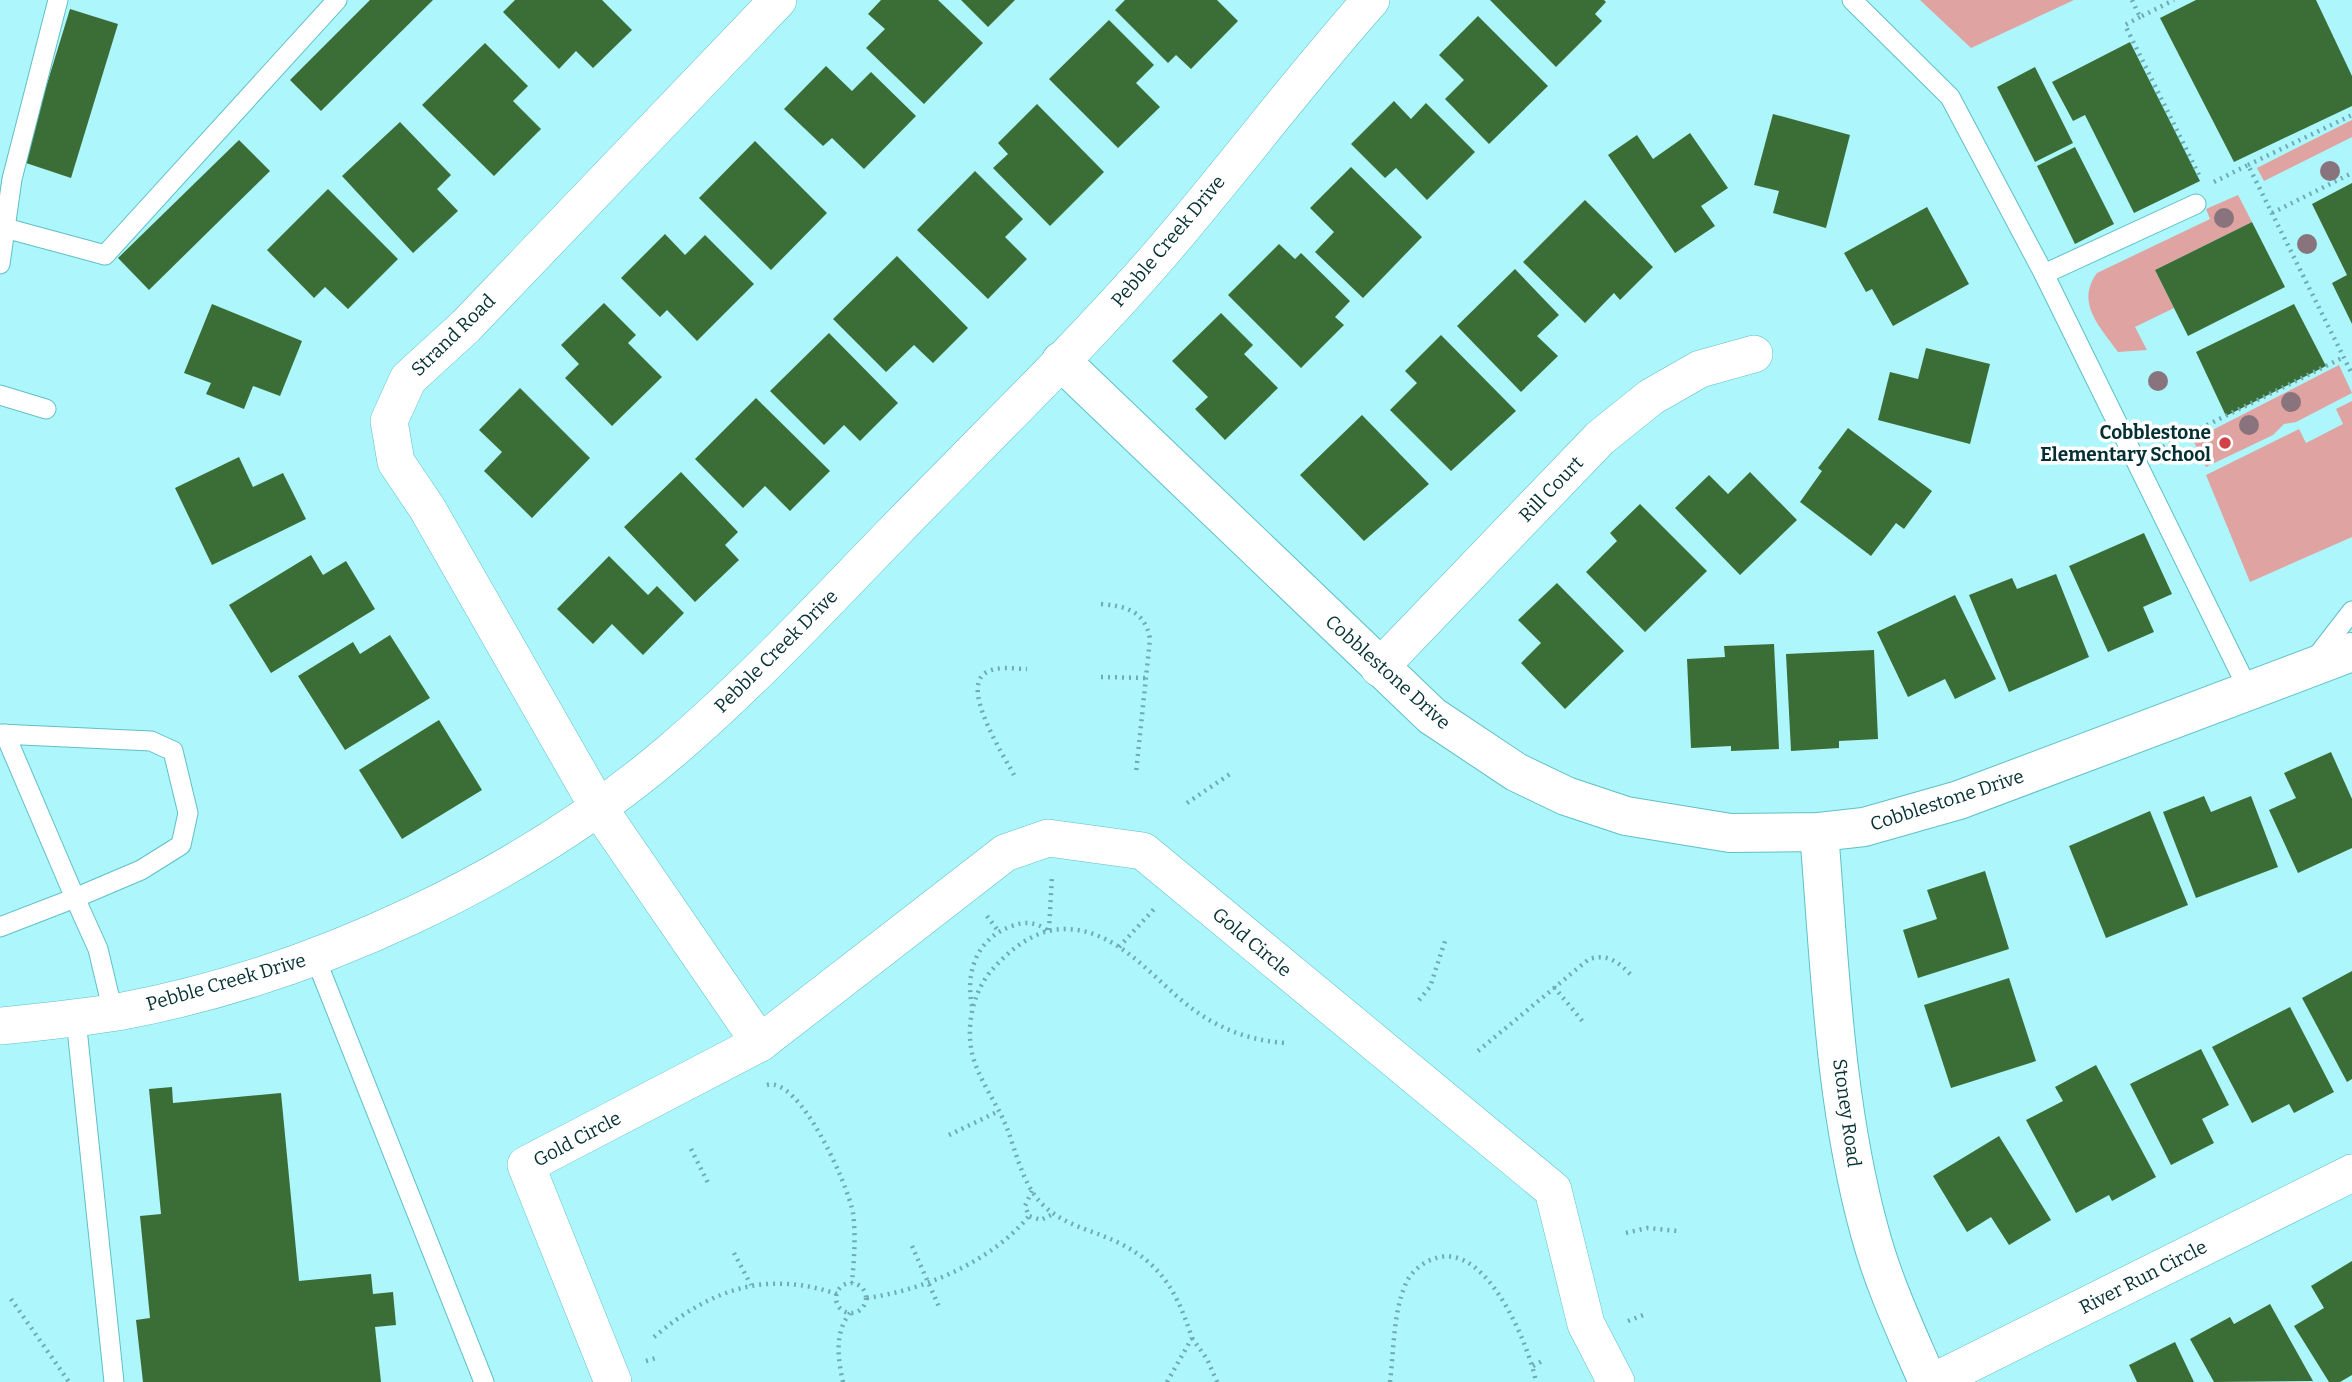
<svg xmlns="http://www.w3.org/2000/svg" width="2352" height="1382" viewBox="0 0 2352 1382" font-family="Bitter,serif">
<rect width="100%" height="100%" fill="#adf6fc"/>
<g fill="#dfa4a1">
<path d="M 1920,0 L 2074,0 L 1971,48 Z"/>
<path d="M 2352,120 L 2352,137 L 2264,181 L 2257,168 Z"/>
<path d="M 2238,195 L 2252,222 L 2155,270 L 2174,308 L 2135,327 L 2147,350 L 2118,352 C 2100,327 2075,303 2097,273 L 2210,219 L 2206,209 Z"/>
<path d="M 2339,365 L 2352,393 L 2296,422 L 2284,424 L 2273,435 L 2206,467 L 2193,440 Z"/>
<path d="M 2352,401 L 2352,537 L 2250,582 L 2206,475 L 2299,429 L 2306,443 L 2343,424 L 2336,409 Z"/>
</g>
<g fill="#3b6d37">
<path d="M 370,0 L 433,0 L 321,111 L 290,80 Z"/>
<path d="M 515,0 L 602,0 L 632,30 L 593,68 L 576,51 L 559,69 L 503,12 Z"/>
<path d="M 881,0 L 938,0 L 983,43 L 924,104 L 866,48 L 885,29 L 868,14 Z"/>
<path d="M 961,0 L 1015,0 L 988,27 Z"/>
<path d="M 1125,0 L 1217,0 L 1238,21 L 1191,69 L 1176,55 L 1168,63 L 1115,10 Z"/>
<path d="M 1490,0 L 1604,0 L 1606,2 L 1595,14 L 1602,21 L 1556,67 Z"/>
<path d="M 2196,0 L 2316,0 L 2352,76 L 2352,106 L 2234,162 L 2160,18 Z"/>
<path d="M 70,9 L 118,24 L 71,178 L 23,162 Z"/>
<path d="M 1478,16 L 1548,86 L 1489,144 L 1445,99 L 1464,80 L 1439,55 Z"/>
<path d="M 1109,20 L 1154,65 L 1136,83 L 1160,107 L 1118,148 L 1049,79 Z"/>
<path d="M 2130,42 L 2200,181 L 2134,213 L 2085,115 L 2073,121 L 2052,82 Z"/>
<path d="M 485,43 L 528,86 L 513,101 L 541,129 L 494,176 L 422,105 Z"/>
<path d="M 826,66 L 852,91 L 871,72 L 916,116 L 864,169 L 832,138 L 823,146 L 784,109 Z"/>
<path d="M 2035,67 L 2073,143 L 2035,162 L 1997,87 Z"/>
<path d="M 1394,101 L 1411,119 L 1426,103 L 1475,152 L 1427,200 L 1396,168 L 1385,178 L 1351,144 Z"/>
<path d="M 1037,104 L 1104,172 L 1050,226 L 993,168 L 1008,154 L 998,143 Z"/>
<path d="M 1773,114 L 1850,135 L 1826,228 L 1773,213 L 1779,191 L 1754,185 Z"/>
<path d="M 400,122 L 451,175 L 437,189 L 458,211 L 413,253 L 342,176 Z"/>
<path d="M 1690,133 L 1728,188 L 1701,206 L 1715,226 L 1675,253 L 1608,155 L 1637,135 L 1653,159 Z"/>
<path d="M 239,140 L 270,171 L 149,290 L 118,258 Z"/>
<path d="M 755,141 L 827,213 L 771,270 L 699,198 Z"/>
<path d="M 2075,147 L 2114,224 L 2075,244 L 2037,166 Z"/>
<path d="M 1351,167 L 1422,237 L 1363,298 L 1315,252 L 1334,232 L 1310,208 Z"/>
<path d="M 975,171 L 1023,219 L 1005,237 L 1027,259 L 988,299 L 917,230 Z"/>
<path d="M 2352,183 L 2352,324 L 2332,283 L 2347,275 L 2312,204 Z"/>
<path d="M 328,189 L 398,259 L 348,309 L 325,287 L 314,298 L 267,250 Z"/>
<path d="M 1585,200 L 1653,267 L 1620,300 L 1614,293 L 1585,323 L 1523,262 Z"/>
<path d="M 1927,207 L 1969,284 L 1893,326 L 1872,289 L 1866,292 L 1844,253 Z"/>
<path d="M 2252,222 L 2285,287 L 2188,336 L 2155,270 Z"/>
<path d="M 665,234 L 685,255 L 705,235 L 754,284 L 697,341 L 667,310 L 660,317 L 621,278 Z"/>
<path d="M 1279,244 L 1295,259 L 1301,253 L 1350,301 L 1335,317 L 1344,325 L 1301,368 L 1228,295 Z"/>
<path d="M 897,256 L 968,328 L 933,363 L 914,345 L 886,372 L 833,319 Z"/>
<path d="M 1515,269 L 1559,315 L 1537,336 L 1558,356 L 1521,392 L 1457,326 Z"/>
<path d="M 604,303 L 636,335 L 628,343 L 662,377 L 612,426 L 565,378 L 579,364 L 561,345 Z"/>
<path d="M 212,304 L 302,341 L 280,396 L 253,386 L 244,409 L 206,394 L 211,383 L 184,373 Z"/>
<path d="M 2294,304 L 2326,366 L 2226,416 L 2196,352 Z"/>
<path d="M 1221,313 L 1253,345 L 1244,354 L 1278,388 L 1225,440 L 1195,409 L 1208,397 L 1172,361 Z"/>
<path d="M 829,333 L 898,403 L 860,441 L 844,425 L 824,445 L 770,391 Z"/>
<path d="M 1441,335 L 1516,411 L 1451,471 L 1390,410 L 1417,383 L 1405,371 Z"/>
<path d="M 1926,348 L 1990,364 L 1970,444 L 1878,420 L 1890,372 L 1918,379 Z"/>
<path d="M 520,388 L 590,458 L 532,518 L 484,471 L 502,452 L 479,430 Z"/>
<path d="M 756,398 L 830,471 L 790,511 L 765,486 L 743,508 L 695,459 Z"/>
<path d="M 1362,415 L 1429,484 L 1364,541 L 1300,475 Z"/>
<path d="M 1848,428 L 1932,491 L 1904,529 L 1896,523 L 1871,556 L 1800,502 L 1822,471 L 1818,468 Z"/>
<path d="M 239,457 L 253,487 L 283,473 L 306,519 L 212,565 L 175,488 Z"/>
<path d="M 681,472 L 738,532 L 725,545 L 739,560 L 695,602 L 624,527 Z"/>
<path d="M 1750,472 L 1797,520 L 1740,575 L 1675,508 L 1709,475 L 1728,494 Z"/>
<path d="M 1640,504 L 1707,571 L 1645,632 L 1586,572 L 1617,541 L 1610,533 Z"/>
<path d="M 2144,533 L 2172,594 L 2143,607 L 2154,632 L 2108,652 L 2069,566 Z"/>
<path d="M 311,555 L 323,575 L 346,561 L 375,609 L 271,673 L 229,605 Z"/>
<path d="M 609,556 L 648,595 L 657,586 L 684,613 L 643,655 L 612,624 L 593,644 L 557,609 Z"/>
<path d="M 2056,574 L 2089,657 L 2009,692 L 1969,595 L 2012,578 L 2017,589 Z"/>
<path d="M 1557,583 L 1624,651 L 1565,709 L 1521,663 L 1541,643 L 1518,620 Z"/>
<path d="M 1955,595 L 1996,679 L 1955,699 L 1945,679 L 1908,697 L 1877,632 Z"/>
<path d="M 390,635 L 430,698 L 345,750 L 298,676 L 353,642 L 360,654 Z"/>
<path d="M 1774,644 L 1779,749 L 1731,751 L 1731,746 L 1691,748 L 1687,659 L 1725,657 L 1724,646 Z"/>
<path d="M 1874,650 L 1878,739 L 1839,741 L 1839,748 L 1791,751 L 1786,654 Z"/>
<path d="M 439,720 L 482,790 L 402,839 L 359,770 Z"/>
<path d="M 2331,752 L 2352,799 L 2352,848 L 2298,873 L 2269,810 L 2296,798 L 2284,773 Z"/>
<path d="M 2204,796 L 2211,812 L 2251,796 L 2278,867 L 2196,898 L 2163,812 Z"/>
<path d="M 2150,811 L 2188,905 L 2106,938 L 2069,846 Z"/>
<path d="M 1985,871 L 2009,949 L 1918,978 L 1903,930 L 1937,919 L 1927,890 Z"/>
<path d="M 2352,971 L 2352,1079 L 2347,1082 L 2302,998 Z"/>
<path d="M 2009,978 L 2036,1061 L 1951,1088 L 1924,1005 Z"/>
<path d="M 2290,1007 L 2334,1092 L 2294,1113 L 2289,1104 L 2252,1123 L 2212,1047 Z"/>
<path d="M 2201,1049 L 2229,1105 L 2202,1119 L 2214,1143 L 2171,1165 L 2130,1084 Z"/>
<path d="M 2096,1065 L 2156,1177 L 2112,1201 L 2109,1195 L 2076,1213 L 2026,1120 L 2063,1101 L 2055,1087 Z"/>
<path d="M 172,1087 L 173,1103 L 281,1093 L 299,1281 L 371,1274 L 373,1294 L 393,1292 L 396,1325 L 375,1327 L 381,1382 L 143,1382 L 136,1320 L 150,1318 L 140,1216 L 161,1214 L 149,1089 Z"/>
<path d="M 1999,1136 L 2051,1220 L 2009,1245 L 1991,1217 L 1967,1232 L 1933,1176 Z"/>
<path d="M 2352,1261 L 2352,1375 L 2340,1382 L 2329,1382 L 2294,1326 L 2324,1308 L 2311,1286 Z"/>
<path d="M 2270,1304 L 2313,1381 L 2214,1382 L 2190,1339 L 2230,1317 L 2234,1324 Z"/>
<path d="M 2175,1342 L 2194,1382 L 2137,1382 L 2129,1365 Z"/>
</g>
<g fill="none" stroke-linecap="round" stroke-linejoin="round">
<g stroke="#60bfc7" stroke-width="21">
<g id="service">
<path d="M 1852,0 L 1950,97 L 2044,274 L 2249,691"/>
<path d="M 5,228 L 105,255 L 337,0"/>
<path d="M 0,264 L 12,179 L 58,0"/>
<path d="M 2044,274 L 2196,204"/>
<path d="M 0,395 L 46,409"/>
<path d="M 2314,660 L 2352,611"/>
<path d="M 0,734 L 151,741 L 173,751 L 188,813 L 181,845 L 141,870 L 75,898 L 98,949 L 113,1012"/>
<path d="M 0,927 L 75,898 L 5,734"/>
<path d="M 315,957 L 484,1382"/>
<path d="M 76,1019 L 114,1382"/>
</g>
</g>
<g stroke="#60bfc7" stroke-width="38">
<g id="minor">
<path d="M 1379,668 L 1600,438 L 1651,397 L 1700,369 L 1754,354"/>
<path d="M 0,1026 C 41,1022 82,1018 123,1011 C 314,975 522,878 670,752 C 749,685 820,608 892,534 C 980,443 1072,355 1156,259 C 1229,175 1296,84 1371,0"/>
<path d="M 760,1043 L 598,807 L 427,508 L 396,462 L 389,421 L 408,379 L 466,326 L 778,0"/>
<path d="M 613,1382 L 526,1165 L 760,1043 L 1005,853 L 1048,838 L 1143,851 L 1553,1190 L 1586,1324 L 1616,1382"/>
<path d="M 1933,1382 L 2352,1173"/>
</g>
</g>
<g stroke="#60bfc7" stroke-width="40">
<g id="tertiary">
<path d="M 1061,361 L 1432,716 L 1516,772 L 1566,796 L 1626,816 L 1730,833 L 1819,832 L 1864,827 L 1959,800 L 2352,652"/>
<path d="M 1819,832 C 1830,966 1834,1103 1870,1233 C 1884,1285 1907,1333 1928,1382"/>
</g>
</g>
<g stroke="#6eacb1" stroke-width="4.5" stroke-dasharray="2 5" stroke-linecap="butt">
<path d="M 2132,0 L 2140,17 L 2174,0"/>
<path d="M 2140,17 L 2125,25 L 2199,175"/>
<path d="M 2248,165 L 2352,115"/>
<path d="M 2214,182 L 2248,165 L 2352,374"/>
<path d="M 2272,213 L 2352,173"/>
<path d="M 2163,447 L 2344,357"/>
<path d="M 1101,604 C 1126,606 1145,611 1150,639 L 1136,773"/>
<path d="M 1101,677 L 1146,678"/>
<path d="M 1014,775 C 1004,756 962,691 984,674 C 995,665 1014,669 1027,669"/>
<path d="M 1187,803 L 1230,774"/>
<path d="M 987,916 L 999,932"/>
<path d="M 1049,930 L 1052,876"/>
<path d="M 1119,947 L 1155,908"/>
<path d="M 1554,987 L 1584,1023"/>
<path d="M 1419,1000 L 1430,987 L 1446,938"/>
<path d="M 972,1006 C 965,972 977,938 1012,926 C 1025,921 1037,922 1048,931"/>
<path d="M 1478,1051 L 1589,959 C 1609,953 1619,963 1632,976"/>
<path d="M 767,1085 C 800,1076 848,1185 853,1213 C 856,1236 854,1260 852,1283"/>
<path d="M 949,1135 L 999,1111"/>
<path d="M 691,1149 L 709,1185"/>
<path d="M 1032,1191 L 1025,1206 L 1029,1216 L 1041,1220 L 1053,1214"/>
<path d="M 1626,1233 L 1647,1228 L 1678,1231"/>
<path d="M 912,1246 L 940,1309"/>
<path d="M 734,1253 L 751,1285"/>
<circle cx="851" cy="1298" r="15"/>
<path d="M 867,1298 C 924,1290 991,1262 1029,1216"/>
<path d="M 11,1299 L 69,1382"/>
<path d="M 1628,1321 L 1646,1314"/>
<path d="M 654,1337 C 711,1289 766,1270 837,1294"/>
<path d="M 1192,1338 L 1207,1359 L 1217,1382"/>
<path d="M 646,1361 L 659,1357"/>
<path d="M 1533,1366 L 1544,1360"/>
<path d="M 843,1382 C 838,1359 834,1333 850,1313"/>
<path d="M 1167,1382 L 1192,1338 C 1174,1282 1154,1255 1098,1234 C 1078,1227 1057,1219 1042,1204 C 1023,1185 1016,1152 1007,1128 C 998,1106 984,1087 976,1066 C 964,1036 970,996 991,971 C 1010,949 1036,928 1067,929 C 1121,931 1154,981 1194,1010 C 1221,1030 1255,1042 1288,1043"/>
<path d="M 1390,1382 C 1394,1350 1393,1310 1407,1281 C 1413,1270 1425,1261 1436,1258 C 1487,1242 1529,1345 1536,1382"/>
</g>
<use href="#service" stroke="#fff" stroke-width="19"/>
<use href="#minor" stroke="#fff" stroke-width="37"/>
<use href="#tertiary" stroke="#fff" stroke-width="38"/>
</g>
<g fill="#89747e">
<circle cx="2330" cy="171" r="10"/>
<circle cx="2224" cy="218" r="10"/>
<circle cx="2307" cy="244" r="10"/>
<circle cx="2158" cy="381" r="10"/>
<circle cx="2291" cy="402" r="10"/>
<circle cx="2249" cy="425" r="10"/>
</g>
<circle fill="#d14147" stroke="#fff" stroke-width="2.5" cx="2225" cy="443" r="7"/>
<g text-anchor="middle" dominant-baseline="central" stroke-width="7" stroke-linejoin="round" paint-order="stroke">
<g font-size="19" fill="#043033" stroke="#fff">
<text transform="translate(1168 241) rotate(-50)">Pebble Creek Drive</text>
<text transform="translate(453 335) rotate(-44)">Strand Road</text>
<text transform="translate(1551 489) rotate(-46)">Rill Court</text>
<text transform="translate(776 651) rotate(-45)">Pebble Creek Drive</text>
<text transform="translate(1388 672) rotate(42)">Cobblestone Drive</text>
<text transform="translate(1947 800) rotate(-18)">Cobblestone Drive</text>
<text transform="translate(1252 942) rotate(40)">Gold Circle</text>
<text transform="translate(226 982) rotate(-16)">Pebble Creek Drive</text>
<text transform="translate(1847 1113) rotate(82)">Stoney Road</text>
<text transform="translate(577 1139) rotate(-28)">Gold Circle</text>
<text transform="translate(2143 1277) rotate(-27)">River Run Circle</text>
</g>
<g font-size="19" font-weight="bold" fill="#043033" stroke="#fff" text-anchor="end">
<text x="2211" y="432">Cobblestone<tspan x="2211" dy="22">Elementary School</tspan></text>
</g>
</g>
</svg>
